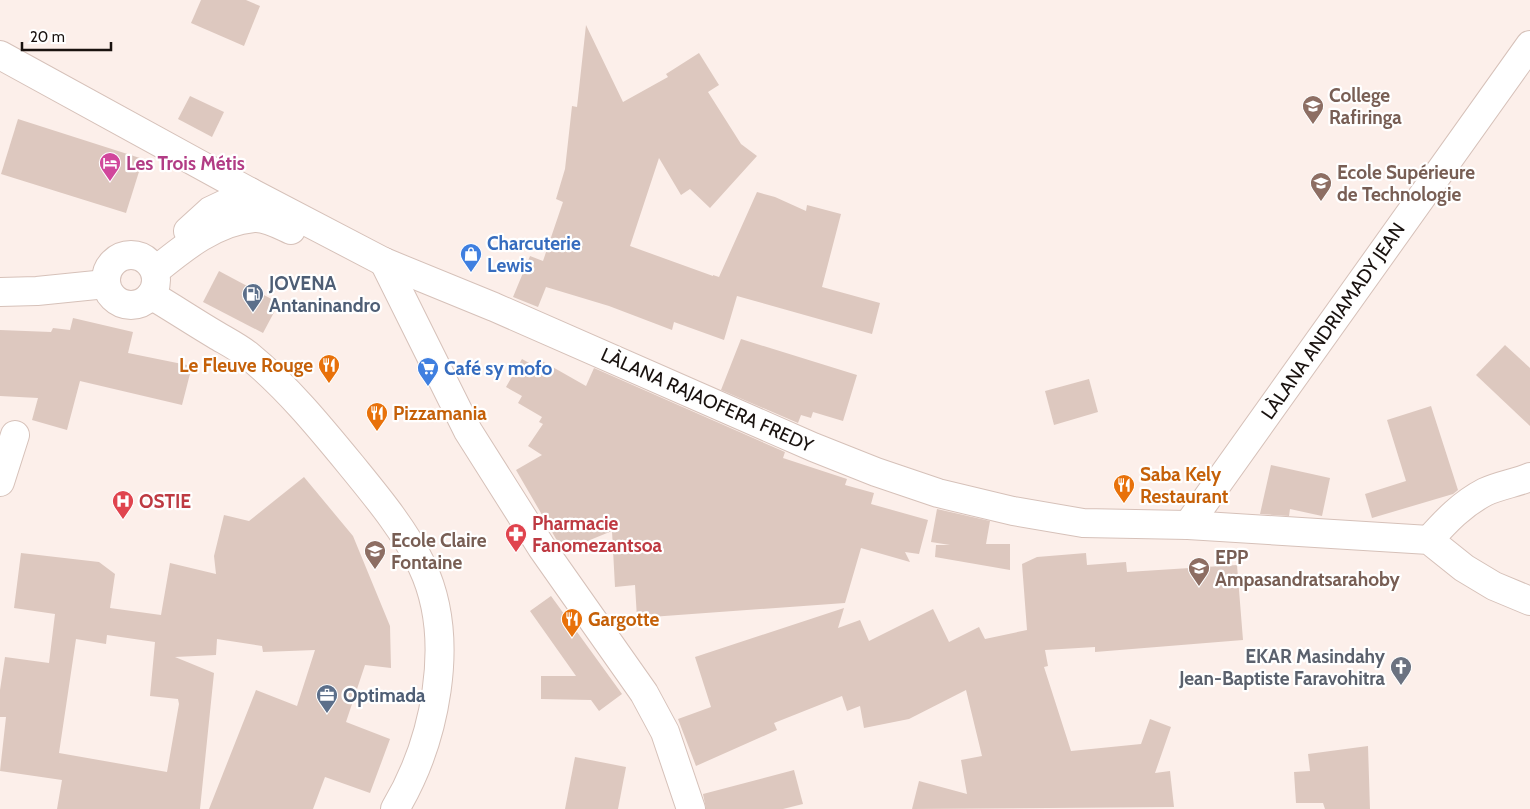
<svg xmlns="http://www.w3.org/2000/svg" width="1530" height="809" viewBox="0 0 1530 809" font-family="Cabin,sans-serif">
<rect width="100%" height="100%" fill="#fcefea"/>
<g fill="#ddc8bf" fill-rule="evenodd">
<path d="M 201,0 L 246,0 L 260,6 L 244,46 L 191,23 Z"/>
<path d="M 586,25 L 623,102 L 668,77 L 666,74 L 699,53 L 719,85 L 708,92 L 741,144 L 757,156 L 710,208 L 690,189 L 681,195 L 659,158 L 630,246 L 713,276 L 713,275 L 719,277 L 757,192 L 775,197 L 806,211 L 807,205 L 841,214 L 822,287 L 880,303 L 872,334 L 737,296 L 724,340 L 674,322 L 672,330 L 609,306 L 546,287 L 538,307 L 513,297 L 530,256 L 543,261 L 563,202 L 556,199 L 565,169 L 572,106 L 577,107 Z"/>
<path d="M 190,96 L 224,112 L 212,137 L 178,119 Z"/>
<path d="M 18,119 L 143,159 L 126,213 L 1,174 Z"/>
<path d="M 219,271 L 279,303 L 263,333 L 203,302 Z"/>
<path d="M 73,318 L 133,332 L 128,353 L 192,366 L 182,405 L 80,381 L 67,430 L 32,420 L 38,398 L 0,396 L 0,330 L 51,332 L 53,328 L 70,330 Z"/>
<path d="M 741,339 L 857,375 L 843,421 L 813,412 L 811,418 L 801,415 L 798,423 L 721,390 Z"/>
<path d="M 1505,345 L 1530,368 L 1530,426 L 1476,375 Z"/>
<path d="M 522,359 L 538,368 L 542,361 L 586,386 L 594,368 L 785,452 L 783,458 L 847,479 L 845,485 L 874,493 L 871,504 L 928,520 L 919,554 L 905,552 L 910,562 L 861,548 L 845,603 L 637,618 L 635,585 L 615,587 L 612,531 L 563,551 L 516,470 L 542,455 L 528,446 L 543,424 L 539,422 L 542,417 L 518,403 L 522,396 L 506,387 Z"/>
<path d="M 1089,379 L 1098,412 L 1054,425 L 1045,391 Z"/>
<path d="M 1431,406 L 1458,490 L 1453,494 L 1372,518 L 1365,494 L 1406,481 L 1387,420 Z"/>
<path d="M 1271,465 L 1330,478 L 1322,516 L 1290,509 L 1289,516 L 1260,514 Z"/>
<path d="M 304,477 L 353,536 L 390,626 L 391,668 L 365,665 L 346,722 L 390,739 L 370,793 L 325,777 L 313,809 L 209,809 L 256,690 L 297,706 L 315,650 L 263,652 L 262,646 L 217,639 L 216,655 L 175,657 L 214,673 L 200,809 L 57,809 L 62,780 L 0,771 L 6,717 L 0,717 L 0,690 L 5,657 L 49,663 L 55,614 L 14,608 L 21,553 L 99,562 L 115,574 L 110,608 L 161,615 L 170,563 L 216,574 L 214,556 L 224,515 L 249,521 ZM 107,635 L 155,642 L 150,696 L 178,699 L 179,704 L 167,772 L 59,753 L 76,639 L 106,644 Z"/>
<path d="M 937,509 L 990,521 L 986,544 L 1010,544 L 1010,570 L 935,557 L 936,545 L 950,545 L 931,542 Z"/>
<path d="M 1086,553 L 1087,565 L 1126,562 L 1127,572 L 1237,565 L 1243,640 L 1095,652 L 1095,647 L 1045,650 L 1048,666 L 1044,667 L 1071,751 L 1141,744 L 1150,719 L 1171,727 L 1155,773 L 1170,771 L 1174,807 L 912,809 L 919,781 L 967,794 L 961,760 L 982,756 L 966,690 L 909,719 L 864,728 L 860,706 L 847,711 L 842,696 L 774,723 L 777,730 L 696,766 L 678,719 L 711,707 L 695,657 L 844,608 L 838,628 L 860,620 L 869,641 L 933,609 L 949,642 L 979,627 L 985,639 L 1027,630 L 1022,564 L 1037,557 Z"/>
<path d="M 551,596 L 622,694 L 599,711 L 591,700 L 541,699 L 541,676 L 576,676 L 530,611 Z"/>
<path d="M 1368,746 L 1370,809 L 1325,809 L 1323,803 L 1296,803 L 1294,772 L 1310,771 L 1308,754 Z"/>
<path d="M 575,757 L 626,767 L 618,809 L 565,809 Z"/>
<path d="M 794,770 L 803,804 L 783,809 L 706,809 L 703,794 Z"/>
</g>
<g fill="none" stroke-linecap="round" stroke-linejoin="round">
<g stroke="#d6c1b9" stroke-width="30">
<g id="minor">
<path d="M 384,262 L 494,307 L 813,447 L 876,472 L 938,493 L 1013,511 L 1083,523 L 1188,525 L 1429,540 L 1464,568 L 1494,586 L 1530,601"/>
<path d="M 0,482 L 15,435"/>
<path d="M 1188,525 L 1530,45"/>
<path d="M 1429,540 C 1446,521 1462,504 1485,492 C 1500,485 1516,483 1530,477"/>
</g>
</g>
<g stroke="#d6c1b9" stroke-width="30">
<g id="tertiary">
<path d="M 0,55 L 250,192 L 384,262"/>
<path d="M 188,231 L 210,211 L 250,192"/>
<circle cx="131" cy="280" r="25"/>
<path d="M 384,262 L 468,431 L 542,548 L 644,693 L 665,732 L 691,809"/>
<path d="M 155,271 C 183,248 216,221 254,218 C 266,217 280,225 291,230"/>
<path d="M 0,292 L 37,291 L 106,284"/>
<path d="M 151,295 C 173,308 194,322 216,335 C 226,341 238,347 248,355 C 287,387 319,426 351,465 C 377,497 404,529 422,566 C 457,640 435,742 395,809"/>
</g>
</g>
<use href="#minor" stroke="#fff" stroke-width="28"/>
<use href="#tertiary" stroke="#fff" stroke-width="28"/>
</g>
<defs>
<g id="school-pin" transform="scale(1.125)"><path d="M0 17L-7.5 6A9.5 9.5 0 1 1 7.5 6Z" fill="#8d6e63" stroke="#fff"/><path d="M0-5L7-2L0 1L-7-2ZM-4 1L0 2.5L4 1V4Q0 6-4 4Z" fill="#fff"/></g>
<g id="hotel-pin" transform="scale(1.125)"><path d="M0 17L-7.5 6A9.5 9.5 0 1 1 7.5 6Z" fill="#d1479c" stroke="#fff"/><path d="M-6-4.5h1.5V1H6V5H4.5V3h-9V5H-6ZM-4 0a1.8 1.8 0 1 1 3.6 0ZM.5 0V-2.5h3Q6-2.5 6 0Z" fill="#fff"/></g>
<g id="university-pin" transform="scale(1.125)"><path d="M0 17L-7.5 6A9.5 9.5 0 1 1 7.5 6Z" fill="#8d6e63" stroke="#fff"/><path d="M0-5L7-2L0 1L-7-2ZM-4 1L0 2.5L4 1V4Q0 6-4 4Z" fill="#fff"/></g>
<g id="shop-pin" transform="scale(1.125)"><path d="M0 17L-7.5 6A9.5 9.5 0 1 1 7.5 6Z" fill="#3f7fe0" stroke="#fff"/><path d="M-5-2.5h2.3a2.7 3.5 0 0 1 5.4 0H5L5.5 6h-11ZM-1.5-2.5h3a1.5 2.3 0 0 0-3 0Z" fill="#fff"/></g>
<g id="fuel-pin" transform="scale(1.125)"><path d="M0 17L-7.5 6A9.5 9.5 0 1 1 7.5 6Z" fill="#5c6f8a" stroke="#fff"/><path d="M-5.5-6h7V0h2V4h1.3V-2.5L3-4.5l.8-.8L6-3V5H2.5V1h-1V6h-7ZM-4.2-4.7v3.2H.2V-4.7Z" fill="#fff"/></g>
<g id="restaurant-pin" transform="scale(1.125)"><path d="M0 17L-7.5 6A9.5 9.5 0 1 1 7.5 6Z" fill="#e8710a" stroke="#fff"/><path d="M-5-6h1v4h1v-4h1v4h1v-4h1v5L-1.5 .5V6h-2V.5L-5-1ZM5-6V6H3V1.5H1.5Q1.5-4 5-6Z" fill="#fff"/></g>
<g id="supermarket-pin" transform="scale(1.125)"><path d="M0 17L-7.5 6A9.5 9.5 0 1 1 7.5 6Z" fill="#3f7fe0" stroke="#fff"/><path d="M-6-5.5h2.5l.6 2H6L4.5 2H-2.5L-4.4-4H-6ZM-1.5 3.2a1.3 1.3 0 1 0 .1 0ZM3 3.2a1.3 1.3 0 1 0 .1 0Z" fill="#fff"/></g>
<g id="hospital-pin" transform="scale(1.125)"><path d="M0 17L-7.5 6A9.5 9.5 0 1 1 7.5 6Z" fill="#e0444e" stroke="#fff"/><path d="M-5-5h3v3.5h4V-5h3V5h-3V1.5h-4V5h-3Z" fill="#fff"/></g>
<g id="pharmacy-pin" transform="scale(1.125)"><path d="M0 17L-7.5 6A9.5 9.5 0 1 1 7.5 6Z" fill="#e0444e" stroke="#fff"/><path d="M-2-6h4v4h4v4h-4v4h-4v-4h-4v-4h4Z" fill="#fff"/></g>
<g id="church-pin" transform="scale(1.125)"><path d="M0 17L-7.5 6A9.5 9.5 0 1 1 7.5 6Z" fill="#6b7280" stroke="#fff"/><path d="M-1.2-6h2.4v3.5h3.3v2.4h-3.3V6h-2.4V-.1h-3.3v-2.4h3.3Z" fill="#fff"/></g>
<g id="office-pin" transform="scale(1.125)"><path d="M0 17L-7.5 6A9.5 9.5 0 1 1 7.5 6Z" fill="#5c6f8a" stroke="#fff"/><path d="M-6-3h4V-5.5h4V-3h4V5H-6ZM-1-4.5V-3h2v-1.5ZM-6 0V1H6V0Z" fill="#fff"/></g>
</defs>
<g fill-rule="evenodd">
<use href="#school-pin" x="1313" y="106"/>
<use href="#hotel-pin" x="110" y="163"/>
<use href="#university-pin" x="1321" y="183"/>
<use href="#shop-pin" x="471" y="254"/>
<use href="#fuel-pin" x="253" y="294"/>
<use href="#restaurant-pin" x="329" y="365"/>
<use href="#supermarket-pin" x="428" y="368"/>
<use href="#restaurant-pin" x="377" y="413"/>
<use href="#restaurant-pin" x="1124" y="485"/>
<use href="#hospital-pin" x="123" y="501"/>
<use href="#pharmacy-pin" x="516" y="534"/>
<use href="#school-pin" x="375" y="551"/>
<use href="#school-pin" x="1199" y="568"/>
<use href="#restaurant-pin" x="572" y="619"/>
<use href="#church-pin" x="1401" y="667"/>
<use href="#office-pin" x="327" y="695"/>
</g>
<g text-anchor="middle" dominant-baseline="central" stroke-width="4.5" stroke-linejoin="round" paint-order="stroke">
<g font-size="19" font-weight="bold" fill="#785e54" stroke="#fff" text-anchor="start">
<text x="1329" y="95">College<tspan x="1329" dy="22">Rafiringa</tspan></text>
<text x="1337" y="172">Ecole Supérieure<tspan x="1337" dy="22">de Technologie</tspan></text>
<text x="391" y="540">Ecole Claire<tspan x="391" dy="22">Fontaine</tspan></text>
<text x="1215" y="557">EPP<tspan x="1215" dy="22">Ampasandratsarahoby</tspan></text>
</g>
<g font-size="19" font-weight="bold" fill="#b23c85" stroke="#fff" text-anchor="start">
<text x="126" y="163">Les Trois Métis</text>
</g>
<g font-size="19" font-weight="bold" fill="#366cbe" stroke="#fff" text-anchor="start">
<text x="487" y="243">Charcuterie<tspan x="487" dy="22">Lewis</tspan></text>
<text x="444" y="368">Café sy mofo</text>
</g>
<g font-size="19" font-weight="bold" fill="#4e5e75" stroke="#fff" text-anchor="start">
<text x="269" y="283">JOVENA<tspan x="269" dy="22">Antaninandro</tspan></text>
<text x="343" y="695">Optimada</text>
</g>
<g font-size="19" fill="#19120f" stroke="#fff">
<text transform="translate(1333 321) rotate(-55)">LÀLANA ANDRIAMADY JEAN</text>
<text transform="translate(707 400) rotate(24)">LÀLANA RAJAOFERA FREDY</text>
</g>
<g font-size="19" font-weight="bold" fill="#c56008" stroke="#fff" text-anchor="start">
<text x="313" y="365" text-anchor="end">Le Fleuve Rouge</text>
<text x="393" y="413">Pizzamania</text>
<text x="1140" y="474">Saba Kely<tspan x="1140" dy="22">Restaurant</tspan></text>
<text x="588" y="619">Gargotte</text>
</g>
<g font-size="19" font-weight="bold" fill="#be3a42" stroke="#fff" text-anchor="start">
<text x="139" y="501">OSTIE</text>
<text x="532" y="523">Pharmacie<tspan x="532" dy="22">Fanomezantsoa</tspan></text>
</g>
<g font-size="19" font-weight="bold" fill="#5b616d" stroke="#fff" text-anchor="end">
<text x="1385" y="656">EKAR Masindahy<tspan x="1385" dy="22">Jean-Baptiste Faravohitra</tspan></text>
</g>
</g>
<path d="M22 42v8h89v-8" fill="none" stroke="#19120f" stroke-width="2.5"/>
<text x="30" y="42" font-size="15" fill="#19120f" stroke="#ffffff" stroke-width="4" paint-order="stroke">20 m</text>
</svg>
